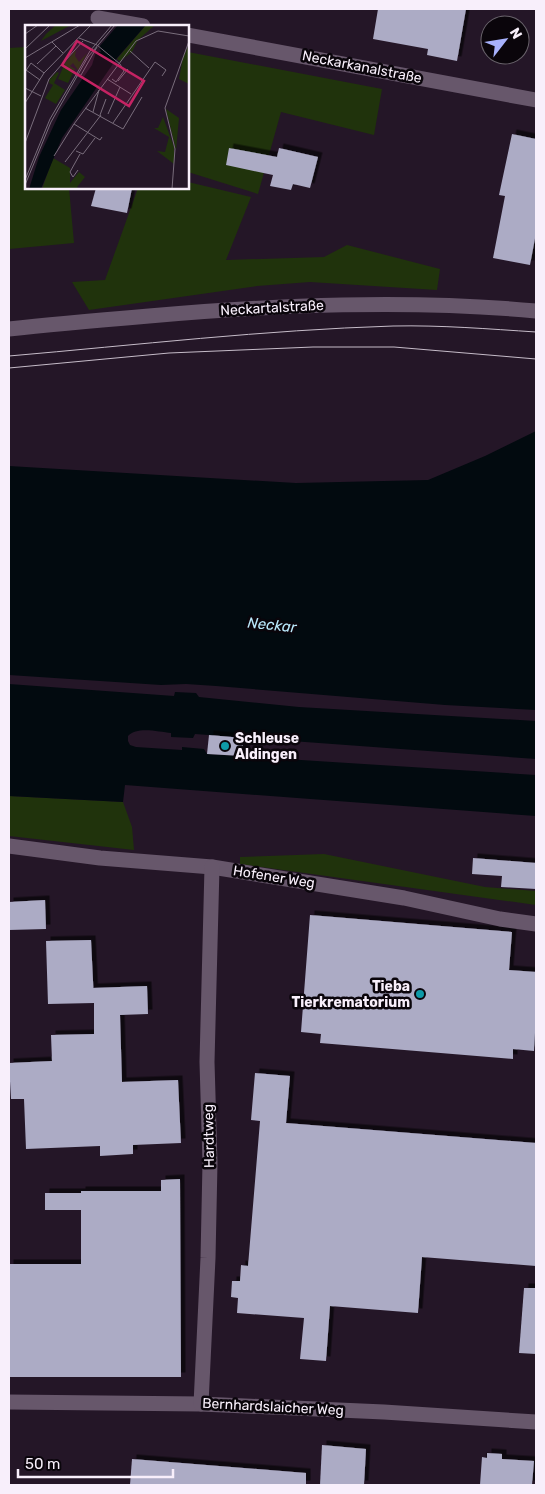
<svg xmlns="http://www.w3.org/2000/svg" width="545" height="1494" viewBox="0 0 545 1494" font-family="Rubik,sans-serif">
<defs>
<filter id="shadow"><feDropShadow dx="4.5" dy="-4.5" stdDeviation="0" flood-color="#0009"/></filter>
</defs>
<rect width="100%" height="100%" fill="#241627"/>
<g fill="#20330c">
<path d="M 26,47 L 26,188 L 69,188 L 74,243 L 9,249 L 9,48 Z"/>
<path d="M 188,52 L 382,89 L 374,135 L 281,112 L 258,194 L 188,172 Z"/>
<path d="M 188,182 L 251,197 L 226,260 L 324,257 L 347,245 L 440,269 L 437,290 L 310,282 L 257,286 L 89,310 L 72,282 L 105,280 L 138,188 L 188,188 Z"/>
<path d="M 9,796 L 123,802 L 132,827 L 134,850 L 9,836 Z"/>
<path d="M 324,854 L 485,887 L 536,891 L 536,905 L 240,864 L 240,857 Z"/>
</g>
<g fill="#020a0f">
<path d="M 536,431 L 536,710 L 445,705 L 216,686 L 186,684 L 161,685 L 9,675 L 9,466 L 296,483 L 428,480 L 485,456 Z"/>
<path d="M 9,684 L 174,696 L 175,692 L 196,693 L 199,697 L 299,707 L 536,721 L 536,759 L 195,734 L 193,738 L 171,737 L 171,733 C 159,732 137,726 128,736 L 128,741 L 130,745 L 136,747 L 182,750 L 182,747 L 204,749 L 207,754 L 536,775 L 536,816 L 125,785 L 123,802 L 9,796 Z"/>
</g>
<g fill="#acabc5" filter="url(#shadow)">
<path d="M 378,9 L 466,9 L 457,61 L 427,55 L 428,49 L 373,39 Z"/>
<path d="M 512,134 L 536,139 L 536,233 L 530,265 L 493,258 L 505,196 L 499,195 Z"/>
<path d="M 229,148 L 277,157 L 279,148 L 318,157 L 310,188 L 293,184 L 291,190 L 270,186 L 273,175 L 226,165 Z"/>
<path d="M 96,188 L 132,188 L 127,213 L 91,206 Z"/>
<path d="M 209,735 L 243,738 L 242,756 L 207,754 Z"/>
<path d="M 473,858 L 536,863 L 536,889 L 501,887 L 502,876 L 472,874 Z"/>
<path d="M 45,900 L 46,929 L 9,930 L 9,902 Z"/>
<path d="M 310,915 L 512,932 L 509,970 L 536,972 L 536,1015 L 534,1051 L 513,1049 L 513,1059 L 320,1043 L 321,1034 L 301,1032 Z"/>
<path d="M 91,940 L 94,1001 L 93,988 L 147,986 L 148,1014 L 120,1015 L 122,1082 L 178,1080 L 181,1143 L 133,1145 L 133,1154 L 100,1156 L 100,1146 L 26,1149 L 24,1099 L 11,1099 L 9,1063 L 52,1061 L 51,1035 L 94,1034 L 94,1003 L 48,1004 L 46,941 Z"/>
<path d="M 255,1073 L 290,1076 L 286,1123 L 536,1143 L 536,1266 L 422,1257 L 418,1313 L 330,1306 L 326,1361 L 300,1359 L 304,1318 L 237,1313 L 238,1298 L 231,1297 L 232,1281 L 240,1281 L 241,1265 L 248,1266 L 260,1121 L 251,1120 Z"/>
<path d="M 180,1179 L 181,1377 L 9,1377 L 9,1264 L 81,1264 L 81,1210 L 45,1210 L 45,1193 L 81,1193 L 81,1191 L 161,1191 L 161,1180 Z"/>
<path d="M 524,1288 L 536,1288 L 536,1354 L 519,1353 Z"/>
<path d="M 322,1445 L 366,1449 L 364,1485 L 320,1485 Z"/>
<path d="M 487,1453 L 502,1454 L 502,1459 L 534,1461 L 532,1485 L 480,1485 L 482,1457 L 487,1458 Z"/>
<path d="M 132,1459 L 306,1473 L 306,1485 L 130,1485 Z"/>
</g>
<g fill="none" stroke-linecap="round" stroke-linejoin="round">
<g stroke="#67576b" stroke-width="15">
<path d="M 98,18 L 143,26"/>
<path d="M 188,35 L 536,100"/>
<path d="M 9,846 L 100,858 L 212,867 L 404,898 L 500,919 L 536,924"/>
<path d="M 9,1402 L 201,1404 L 384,1412 L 536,1422"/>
<path d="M 201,1404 L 208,1258 L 210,1163 L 207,1062 L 212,867"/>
</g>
<path stroke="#67576b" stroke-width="15" d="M 9,329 C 55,324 102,320 149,316 C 277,305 408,299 536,311"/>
<g stroke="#c6bcc9" stroke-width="1">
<path d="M 9,356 C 137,345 264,330 393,326 C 441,325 489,329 536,332"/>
<path d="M 9,368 L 169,353 L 313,347 L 394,347 L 536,359"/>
</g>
</g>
<g fill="#0f9aa8" stroke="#0a050b" stroke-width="2">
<circle cx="225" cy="746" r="5"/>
<circle cx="420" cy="994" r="5"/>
</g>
<g text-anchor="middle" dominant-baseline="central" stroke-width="5" stroke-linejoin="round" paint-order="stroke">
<g font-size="14" fill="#f8effb" stroke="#0a050b">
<text transform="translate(362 67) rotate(11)">Neckarkanalstraße</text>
<text transform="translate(272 308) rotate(-3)">Neckartalstraße</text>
<text transform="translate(274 877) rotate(9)">Hofener Weg</text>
<text transform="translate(209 1136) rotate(-91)">Hardtweg</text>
<text transform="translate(273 1407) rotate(3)">Bernhardslaicher Weg</text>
</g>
<g font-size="14" font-weight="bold" fill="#f8effb" stroke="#0a050b" text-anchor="start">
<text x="235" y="738">Schleuse<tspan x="235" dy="16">Aldingen</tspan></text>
<text x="410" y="986" text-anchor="end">Tieba<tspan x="410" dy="16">Tierkrematorium</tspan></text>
</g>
<g font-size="15" font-style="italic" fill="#bae8fb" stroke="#0a050b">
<text transform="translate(272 625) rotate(6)">Neckar</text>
</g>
</g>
<g transform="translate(25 25)">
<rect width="164" height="164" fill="#241627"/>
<path d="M 31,0 L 46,0 L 16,16 L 21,9 ZM 121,0 L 130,0 L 113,15 L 107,27 L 95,36 L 92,34 ZM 164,20 L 164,59 L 154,54 L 158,32 ZM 51,25 L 50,31 L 54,37 L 62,28 L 53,45 L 48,38 L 45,41 L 50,44 L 43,58 L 33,54 L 40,38 ZM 32,47 L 34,48 L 29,58 L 40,65 L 31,79 L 20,73 L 28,60 L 24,58 L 25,54 ZM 141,84 L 154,93 L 151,125 ZM 138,92 L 149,122 L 149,139 L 132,126 L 140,127 L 144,112 L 129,103 L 133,103 ZM 28,133 L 45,143 L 45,158 L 54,147 L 60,152 L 52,162 L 54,164 L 17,164 Z" fill="#20330c"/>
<path d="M 93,0 L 121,0 L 92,33 L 37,113 L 16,164 L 4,164 L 14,132 L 36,85 L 67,40 L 71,27 L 76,27 L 74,22 Z" fill="#020a0f"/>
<path fill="none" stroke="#796d7c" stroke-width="1" d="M 0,9 L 13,0M 54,13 L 72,20 L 95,39M 27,17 L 38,28M 0,24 L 25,0M 105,26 L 124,43M 0,33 L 55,0M 40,36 L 58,16M 12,39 L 31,21M 1,45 L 15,55M 0,47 L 6,38 L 19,48M 51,51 L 56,50 L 72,22M 82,54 L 106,69M 87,54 L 91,57 L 99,46 L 95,39M 93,56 L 103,44M 0,63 L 16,71M 0,78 L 19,48 L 66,0M 60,83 L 98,104 L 117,72M 68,87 L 74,65M 83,89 L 95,62M 75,90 L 81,74M 88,98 L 130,37 L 141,45 L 137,51M 49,99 L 75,115 L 77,112M 0,118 L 24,54 L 38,38M 51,126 L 58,129 L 70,113M 29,131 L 49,99 L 111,16 L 133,6 L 164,11M 40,137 L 76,90M 53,145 L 48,152 L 45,147 L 55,129M 0,155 L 25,94 L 65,26 L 87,0M 0,160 L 26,97 L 63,32 L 90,0M 147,164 L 150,124 L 140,83 L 164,16"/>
<path fill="#c52363" fill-opacity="0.15" stroke="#c52363" stroke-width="2.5" d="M 52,16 L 119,56 L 104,81 L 37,40 Z"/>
<rect width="164" height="164" fill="none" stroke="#f8effb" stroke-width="2.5"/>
</g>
<rect width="545" height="1494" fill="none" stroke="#f8effb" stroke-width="20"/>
<g transform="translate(505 40) rotate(59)"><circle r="24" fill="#0a050b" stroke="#69636b"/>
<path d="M0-4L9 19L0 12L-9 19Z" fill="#a7b1fc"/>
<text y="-8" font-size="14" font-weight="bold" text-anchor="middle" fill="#f8effb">N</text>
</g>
<path d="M18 1469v8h155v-8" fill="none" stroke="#f8effb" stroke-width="2.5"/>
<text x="25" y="1469" font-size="15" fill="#f8effb" stroke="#0a050b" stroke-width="4" paint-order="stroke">50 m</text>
</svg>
